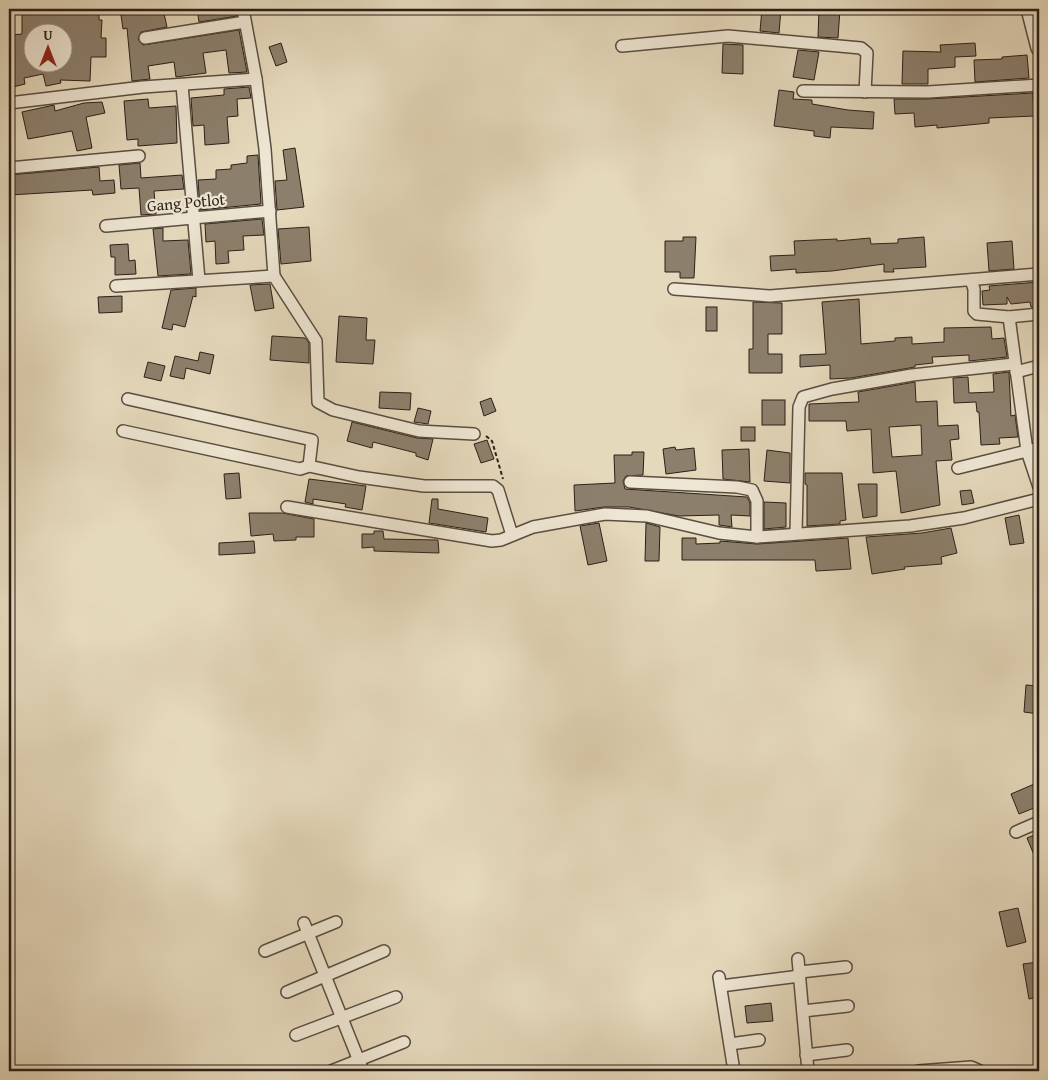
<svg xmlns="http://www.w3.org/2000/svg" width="1048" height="1080" viewBox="0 0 1048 1080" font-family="'Gentium Book Plus',serif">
<rect width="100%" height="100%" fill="#e5d9bc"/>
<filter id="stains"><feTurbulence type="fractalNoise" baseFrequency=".004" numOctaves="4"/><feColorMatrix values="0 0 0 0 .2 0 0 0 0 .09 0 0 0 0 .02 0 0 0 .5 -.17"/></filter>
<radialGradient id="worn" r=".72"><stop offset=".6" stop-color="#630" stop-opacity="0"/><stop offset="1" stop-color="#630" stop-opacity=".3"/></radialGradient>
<g fill="#8c806d" stroke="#2b1f18" fill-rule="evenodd">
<path d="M 22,9 L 99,9 L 99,20 L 102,20 L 101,38 L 106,38 L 106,57 L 91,57 L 90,81 L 60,80 L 61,83 L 46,86 L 43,74 L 24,78 L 25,84 L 13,87 L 9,67 L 9,42 L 12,42 L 11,35 L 22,34 ZM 32,32 L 62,32 L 62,62 L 32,62 Z"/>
<path d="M 142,9 L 163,9 L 167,27 L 141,32 L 138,39 L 143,45 L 239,30 L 247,72 L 229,73 L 226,50 L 203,53 L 206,73 L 176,77 L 174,62 L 148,66 L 150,79 L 132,81 L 127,28 L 123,29 L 121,15 L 143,12 Z"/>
<path d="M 197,9 L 236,9 L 237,16 L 199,22 Z"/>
<path d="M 762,9 L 781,9 L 779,33 L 760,31 Z"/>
<path d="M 819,9 L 840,9 L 838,38 L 818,37 Z"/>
<path d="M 281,43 L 287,62 L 276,66 L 269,47 Z"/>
<path d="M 975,43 L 976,56 L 955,57 L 955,67 L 928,69 L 928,84 L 902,84 L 903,51 L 941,52 L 940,45 Z"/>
<path d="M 723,44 L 743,45 L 743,74 L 722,73 Z"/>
<path d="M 798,50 L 819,52 L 814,80 L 793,77 Z"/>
<path d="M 1027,55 L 1029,78 L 975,82 L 974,60 L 1002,59 L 1002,57 Z"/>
<path d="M 249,87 L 251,98 L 237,99 L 238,116 L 227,117 L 229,143 L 205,145 L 204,125 L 193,126 L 191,98 L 224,95 L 224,89 Z"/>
<path d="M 779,90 L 794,92 L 793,99 L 812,100 L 812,104 L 848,110 L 874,112 L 873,129 L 831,127 L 830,138 L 814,136 L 814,131 L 774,126 Z"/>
<path d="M 1033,93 L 1034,116 L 989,118 L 989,123 L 937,128 L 937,125 L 915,127 L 914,113 L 895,114 L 894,99 L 928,99 Z"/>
<path d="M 148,99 L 149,108 L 176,106 L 177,143 L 138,146 L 138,139 L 127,140 L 124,101 Z"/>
<path d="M 102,102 L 105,113 L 86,117 L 92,148 L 77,151 L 72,131 L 28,139 L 22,112 L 54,105 L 55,111 L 84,103 Z"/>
<path d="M 295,148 L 304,207 L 277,210 L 275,181 L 287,180 L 283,150 Z"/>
<path d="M 258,155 L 261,204 L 200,210 L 198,180 L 216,179 L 216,170 L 231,169 L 231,165 L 247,163 L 247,156 Z"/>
<path d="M 140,163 L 141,178 L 182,175 L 184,189 L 154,191 L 156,214 L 141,215 L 139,188 L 121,189 L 119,165 Z"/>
<path d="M 99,167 L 100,181 L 114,180 L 115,193 L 93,195 L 92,190 L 10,195 L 9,175 Z"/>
<path d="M 262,219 L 264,235 L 243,236 L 244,250 L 228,251 L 229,263 L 216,264 L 215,241 L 206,242 L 205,224 Z"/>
<path d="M 309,227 L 311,261 L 281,264 L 278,229 Z"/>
<path d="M 163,228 L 163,241 L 188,240 L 191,274 L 158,276 L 153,229 Z"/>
<path d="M 683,237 L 696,237 L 694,278 L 680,278 L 680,272 L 665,272 L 665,241 L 683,241 Z"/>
<path d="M 924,237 L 926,267 L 893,269 L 894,272 L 884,272 L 884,264 L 832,271 L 796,273 L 796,269 L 771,271 L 770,256 L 795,255 L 794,241 L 837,239 L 837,241 L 870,238 L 871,244 L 898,243 L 898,239 Z"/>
<path d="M 1012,241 L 1014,269 L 989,271 L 987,243 Z"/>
<path d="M 128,244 L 129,261 L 135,260 L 136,274 L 115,275 L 115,257 L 111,257 L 110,245 Z"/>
<path d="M 1039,282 L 1039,307 L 1031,307 L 1030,302 L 1011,304 L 1007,297 L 1007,304 L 983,305 L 982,291 L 990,290 L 989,286 Z"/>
<path d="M 270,284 L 274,308 L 255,311 L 250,285 Z"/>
<path d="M 196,288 L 196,297 L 193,296 L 185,327 L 173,324 L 172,330 L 162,328 L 171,290 Z"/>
<path d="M 122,296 L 122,312 L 99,313 L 98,297 Z"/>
<path d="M 859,299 L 861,344 L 895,341 L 895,338 L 912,337 L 912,344 L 944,342 L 944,328 L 991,327 L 992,339 L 1004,338 L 1007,357 L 969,361 L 969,355 L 932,357 L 933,363 L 915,365 L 915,367 L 851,378 L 830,379 L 830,365 L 800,367 L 800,355 L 826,354 L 822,302 Z"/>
<path d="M 753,302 L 782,303 L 782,334 L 768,334 L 768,354 L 782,354 L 782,373 L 749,373 L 749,349 L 753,349 Z"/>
<rect x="706" y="307" width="11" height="24"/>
<path d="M 339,316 L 367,318 L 366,340 L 375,340 L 373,364 L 336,362 Z"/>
<path d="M 272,336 L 305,338 L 309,343 L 309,363 L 270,360 Z"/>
<path d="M 200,352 L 214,355 L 210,374 L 186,368 L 184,379 L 170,376 L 175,356 L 198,361 Z"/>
<path d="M 148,362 L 165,366 L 161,381 L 144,377 Z"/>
<path d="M 1009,372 L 1011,416 L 1015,415 L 1018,437 L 999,438 L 1000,444 L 981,445 L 979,412 L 977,412 L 976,402 L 954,403 L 953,378 L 968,377 L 969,393 L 994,392 L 993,374 Z"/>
<path d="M 915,382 L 916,402 L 937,401 L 938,426 L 958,425 L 959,439 L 950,440 L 952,460 L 936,461 L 940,505 L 901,513 L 896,471 L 873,473 L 871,429 L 847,431 L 846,421 L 809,421 L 809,404 L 859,402 L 858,392 ZM 921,425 L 922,455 L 892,457 L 889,427 Z"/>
<path d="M 380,392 L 411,393 L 410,410 L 379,408 Z"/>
<path d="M 491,398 L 496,411 L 484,416 L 480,402 Z"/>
<rect x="762" y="400" width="23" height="25"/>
<path d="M 418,408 L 431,411 L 428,424 L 414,422 Z"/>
<path d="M 352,422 L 417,438 L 433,439 L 428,460 L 416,456 L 416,453 L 373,442 L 372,448 L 347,441 Z"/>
<rect x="741" y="427" width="14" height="14"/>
<path d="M 487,440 L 494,459 L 481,463 L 474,444 Z"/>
<path d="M 675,447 L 676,450 L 694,448 L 696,470 L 666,474 L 663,449 Z"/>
<path d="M 749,449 L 750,482 L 723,479 L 722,450 Z"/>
<path d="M 767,450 L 790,453 L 790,483 L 764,481 Z"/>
<path d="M 632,452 L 644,452 L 643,475 L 626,476 L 623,481 L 625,489 L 747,497 L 750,503 L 750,516 L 731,515 L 732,527 L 719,525 L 719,515 L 679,516 L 629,507 L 604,507 L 575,511 L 574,485 L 615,483 L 614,455 L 632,455 Z"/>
<path d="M 239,473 L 241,498 L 226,499 L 224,474 Z"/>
<path d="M 805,473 L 842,473 L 846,520 L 840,521 L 840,524 L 807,526 L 807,485 L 805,484 Z"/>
<path d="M 309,479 L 366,486 L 362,510 L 345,507 L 346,504 L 313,499 L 313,504 L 305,502 Z"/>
<path d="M 858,484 L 877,484 L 877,516 L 863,518 Z"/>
<path d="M 971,490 L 974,503 L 962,505 L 960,491 Z"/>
<path d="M 432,499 L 438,499 L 438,509 L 488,518 L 486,532 L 429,523 Z"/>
<path d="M 764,502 L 786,503 L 786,527 L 764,529 Z"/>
<path d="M 249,513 L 282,513 L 314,519 L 314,537 L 296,537 L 296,540 L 274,541 L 273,534 L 251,536 Z"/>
<path d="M 1019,515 L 1024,543 L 1010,545 L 1005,518 Z"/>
<path d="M 599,523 L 607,561 L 588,565 L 580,526 Z"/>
<path d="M 646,523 L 660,527 L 659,561 L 645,561 Z"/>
<path d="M 951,528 L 957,553 L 941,557 L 942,564 L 904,567 L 905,569 L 872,574 L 866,537 L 922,533 Z"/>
<path d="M 374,531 L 383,531 L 384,539 L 438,540 L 439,553 L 374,551 L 374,547 L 362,548 L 362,534 L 374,534 Z"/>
<path d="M 682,538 L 696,538 L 696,544 L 720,543 L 720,541 L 757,544 L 848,538 L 851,569 L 816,571 L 815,560 L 682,560 Z"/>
<path d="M 254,541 L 255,553 L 219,555 L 219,543 Z"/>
<path d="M 1026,685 L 1039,686 L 1039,714 L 1024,712 Z"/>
<path d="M 1039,782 L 1039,806 L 1019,814 L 1011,794 Z"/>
<path d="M 1039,833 L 1039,867 L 1027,838 Z"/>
<path d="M 1018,908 L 1026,942 L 1007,947 L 999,912 Z"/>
<path d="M 1038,962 L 1039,997 L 1029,999 L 1023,964 Z"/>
<path d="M 771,1003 L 773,1021 L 747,1023 L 745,1006 Z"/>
</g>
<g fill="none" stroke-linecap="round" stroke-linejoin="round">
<g stroke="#5a4e41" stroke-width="14">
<g id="minor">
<path d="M 243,9 L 256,79 L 265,149 L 274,276 L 316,341 L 318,402 L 333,410 L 419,431 L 474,434"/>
<path d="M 145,38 L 245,22"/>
<path d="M 622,46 L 728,36 L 861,48 L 867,53 L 865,92"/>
<path d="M 182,85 L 199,280"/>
<path d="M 803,91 L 928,92 L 1039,85"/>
<path d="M 9,103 L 143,87 L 256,79"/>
<path d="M 9,168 L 139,156"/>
<path d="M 106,226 L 270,211"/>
<path d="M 971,280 L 974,289 L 974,311 L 977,314 L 1009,317 L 1039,314"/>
<path d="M 116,286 L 274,276"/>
<path d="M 674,289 L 770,296 L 1039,274"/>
<path d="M 1009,317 L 1027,451 L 1039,487"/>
<path d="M 1016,372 L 1039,366"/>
<path d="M 128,399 L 312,440 L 309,466"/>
<path d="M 123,431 L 300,469 L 309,466 L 359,477 L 424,486 L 493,486 L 498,490 L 512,535"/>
<path d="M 958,468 L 1039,448"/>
<path d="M 630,482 L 737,487 L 752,490 L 757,501 L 757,537"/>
<path d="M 287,507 L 492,541 L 501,540 L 533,527 L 605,514 L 647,516 L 719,533 L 757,537 L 910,526 L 964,518 L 1039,499"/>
<path d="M 796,533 L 799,407 L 803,397 L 832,389 L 912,375 L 1014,364"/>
<path d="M 1016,832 L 1039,822"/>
<path d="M 304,923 L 363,1071"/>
<path d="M 265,951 L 336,922"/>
<path d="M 798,959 L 808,1071"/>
<path d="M 800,972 L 846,967"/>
<path d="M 719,977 L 734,1071"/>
<path d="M 721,986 L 800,976"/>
<path d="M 287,992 L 384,951"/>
<path d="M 803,1011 L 848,1006"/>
<path d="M 296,1035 L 396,997"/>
<path d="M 730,1044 L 759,1040"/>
<path d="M 806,1055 L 847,1050"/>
<path d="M 331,1071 L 404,1042"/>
<path d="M 918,1071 L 971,1067 L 980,1071"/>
</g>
</g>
<g stroke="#5a4e41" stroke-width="18">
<path id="tertiary" d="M 1029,9 L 1039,48"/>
</g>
<path stroke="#2b1f18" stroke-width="2" stroke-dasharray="4 2.5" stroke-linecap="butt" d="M 486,436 L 492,441 L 503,479"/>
<use href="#minor" stroke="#eee6d3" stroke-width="11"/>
<use href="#tertiary" stroke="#eee6d3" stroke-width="15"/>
</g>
<g text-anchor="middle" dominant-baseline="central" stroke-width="4.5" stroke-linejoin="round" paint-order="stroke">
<g font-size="16" fill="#2b1f18" stroke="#eee6d3">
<text transform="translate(186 202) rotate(-5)">Gang Potlot</text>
</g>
</g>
<rect width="1048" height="1080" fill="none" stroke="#e5d9bc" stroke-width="30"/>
<rect x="10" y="10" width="1028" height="1060" fill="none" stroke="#2b1f18" stroke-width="2.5"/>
<rect x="15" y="15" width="1018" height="1050" fill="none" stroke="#2b1f18"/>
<g transform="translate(48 48)"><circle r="24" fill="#eee6d3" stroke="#a09688"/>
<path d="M0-4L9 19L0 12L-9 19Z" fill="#8f2418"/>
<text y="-8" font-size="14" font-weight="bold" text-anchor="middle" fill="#2b1f18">U</text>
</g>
<rect width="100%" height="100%" filter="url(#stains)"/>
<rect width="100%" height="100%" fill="url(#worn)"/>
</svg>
